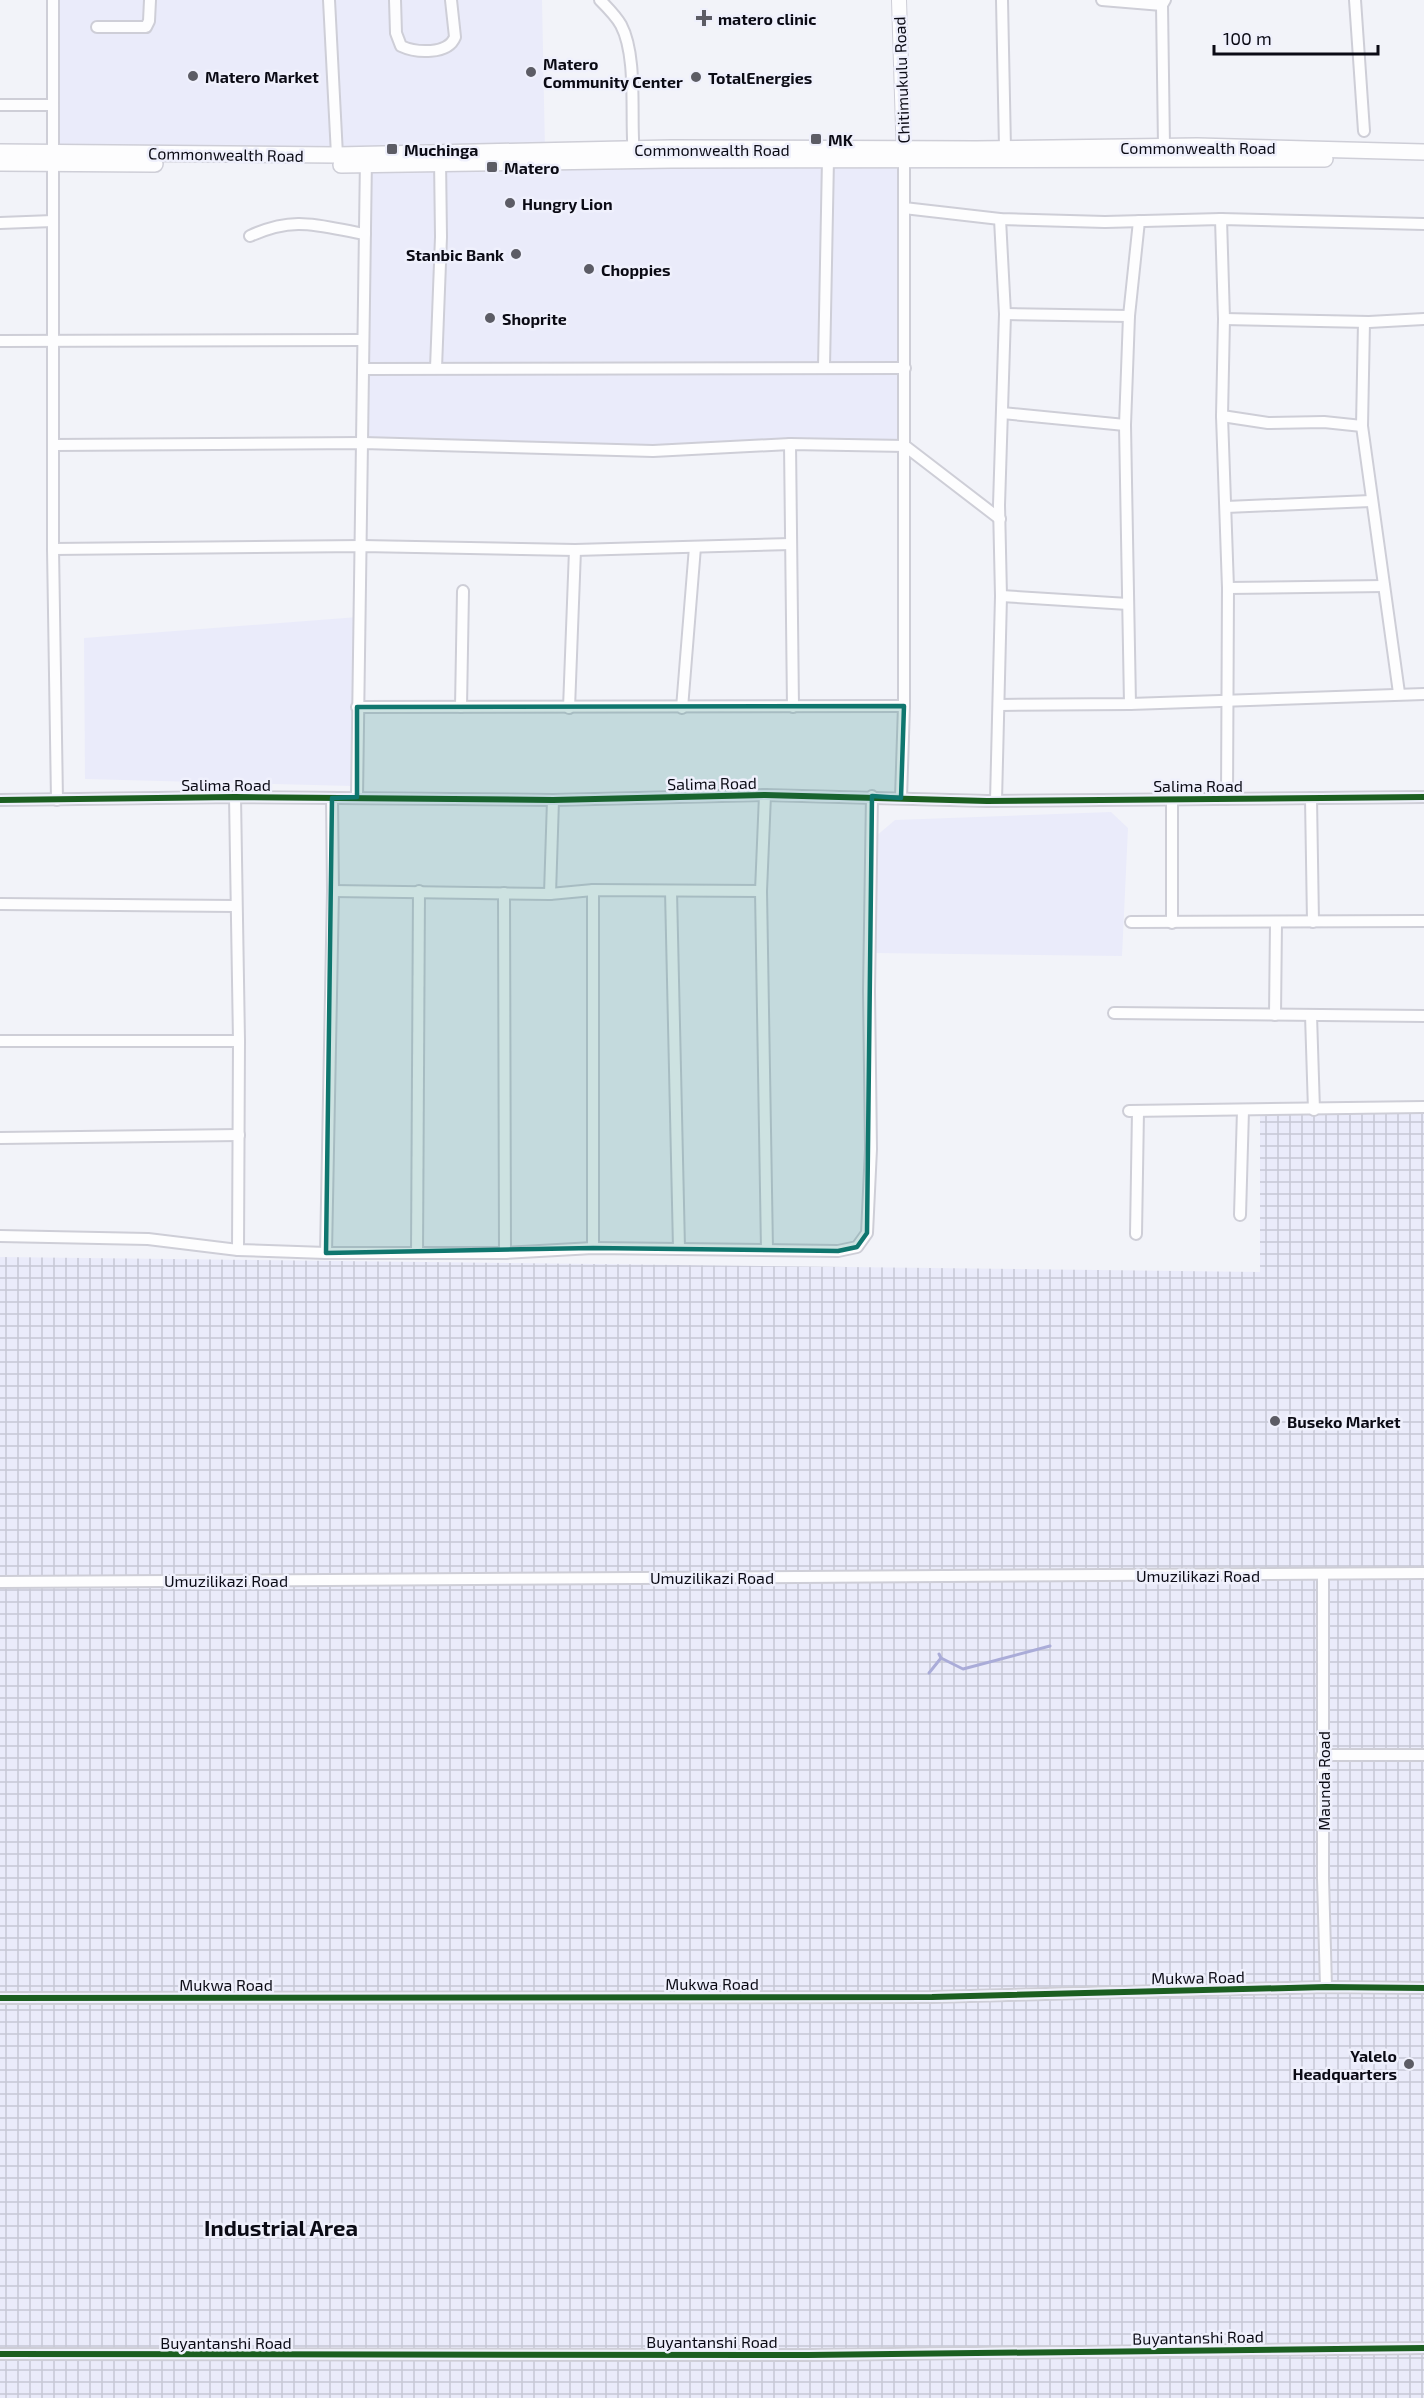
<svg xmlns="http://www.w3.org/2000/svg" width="1424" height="2398" viewBox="0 0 1424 2398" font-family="'Exo 2',sans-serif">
<defs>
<pattern id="industrial-grid" width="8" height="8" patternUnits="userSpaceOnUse" patternTransform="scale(1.5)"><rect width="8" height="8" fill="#eaebfa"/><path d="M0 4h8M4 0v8" fill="none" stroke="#c7c8d5"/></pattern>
</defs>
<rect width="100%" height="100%" fill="#f2f3f9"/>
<g fill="#eaebfa">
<path d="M 54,0 L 542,0 L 545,152 L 906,153 L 905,446 L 363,442 L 367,153 L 58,152 Z"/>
<path d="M 358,617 L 353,786 L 85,779 L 84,638 Z"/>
<path d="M 1111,812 L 1128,828 L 1122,956 L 874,953 L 875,837 L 895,820 Z"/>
</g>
<path fill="url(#industrial-grid)" d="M 1424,1111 L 1424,2398 L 0,2398 L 0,1257 L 1260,1272 L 1260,1113 Z"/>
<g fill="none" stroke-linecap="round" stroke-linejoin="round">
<g stroke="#aaacd8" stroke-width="3">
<path d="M 939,1654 L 941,1658 L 963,1669 L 1050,1646"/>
<path d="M 929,1673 L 941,1658"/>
</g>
<g stroke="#ceced7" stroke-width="14">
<g id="minor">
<path d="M 53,0 L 53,549 L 57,800"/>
<path d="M 329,0 L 337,155"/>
<path d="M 395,0 L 396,33 L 401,46 C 416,53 448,55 455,37 L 451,0"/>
<path d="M 600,0 C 607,7 616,16 621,25 C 638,57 630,119 634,155"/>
<path d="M 1002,0 L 1005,148"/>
<path d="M 1102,0 L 1162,5 L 1165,0"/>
<path d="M 1355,0 L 1364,131"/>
<path d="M 1162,5 L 1164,146"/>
<path d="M 97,27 L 146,27 L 149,21 L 150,0"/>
<path d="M 0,105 L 52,105"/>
<path d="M 904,208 L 1000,219 L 1105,222 L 1221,219 L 1424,224"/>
<path d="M 1221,219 L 1224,319 L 1222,416 L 1228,588 L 1227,799"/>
<path d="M 0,223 L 53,221"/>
<path d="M 250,236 C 295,215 319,226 365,234"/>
<path d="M 1005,314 L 1129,316"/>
<path d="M 1224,319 L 1369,322 L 1424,319"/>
<path d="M 1364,322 L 1362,426 L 1399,693"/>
<path d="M 0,341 L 363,340"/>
<path d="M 824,367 L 828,159"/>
<path d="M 436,368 L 441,237 L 440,159"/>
<path d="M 364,369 L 905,368"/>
<path d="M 1002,413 L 1125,425"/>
<path d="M 1222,416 L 1268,423 L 1324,422 L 1362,426"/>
<path d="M 790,444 L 793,707"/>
<path d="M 53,445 L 363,443 L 653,451 L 790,444 L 905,446 L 1000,519"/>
<path d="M 1226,507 L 1371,501"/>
<path d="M 53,549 L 362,546 L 575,550 L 791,544"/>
<path d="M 1228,588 L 1384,586"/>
<path d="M 1001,596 L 1128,604"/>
<path d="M 1130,704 L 1125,425 L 1129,316 L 1139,221"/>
<path d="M 999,705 L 1130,704 L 1424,694"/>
<path d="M 357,707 L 904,706"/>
<path d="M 461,707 L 463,591"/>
<path d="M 569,708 L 575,550"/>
<path d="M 682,708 L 695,547"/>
<path d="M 765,795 L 761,891 L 767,1250"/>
<path d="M 235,797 L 239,1041 L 238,1250"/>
<path d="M 357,797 L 366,158"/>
<path d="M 901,798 L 904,706 L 904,161"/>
<path d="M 1311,798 L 1313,922"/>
<path d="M 0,800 L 235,797 L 553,800 L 765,795 L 987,801 L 1424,797"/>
<path d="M 996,801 L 1001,596 L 999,505 L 1005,314 L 1000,219"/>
<path d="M 593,890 L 593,1248"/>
<path d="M 333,891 L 550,894 L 593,890 L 761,891"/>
<path d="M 671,891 L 679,1248"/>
<path d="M 504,893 L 505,1253"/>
<path d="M 550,894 L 553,800"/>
<path d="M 0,904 L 235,906"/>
<path d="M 1131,922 L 1424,921"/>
<path d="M 1172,923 L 1172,799"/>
<path d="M 1114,1013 L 1424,1016"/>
<path d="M 1275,1015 L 1276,922"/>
<path d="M 1311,1015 L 1314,1110"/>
<path d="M 0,1041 L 239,1041"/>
<path d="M 1129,1111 L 1424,1107"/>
<path d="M 0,1138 L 239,1135"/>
<path d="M 1240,1215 L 1243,1110"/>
<path d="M 1136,1234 L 1138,1111"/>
<path d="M 0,1236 L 148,1239 L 238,1250 L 326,1253 L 505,1253 L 593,1248 L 838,1251 L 857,1247 L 867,1233 L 871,1149 L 869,991 L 872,796"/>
<path d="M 326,1253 L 333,891 L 332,798"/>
<path d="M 417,1253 L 419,891"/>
<path d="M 1323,1574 L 1323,1878 L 1326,1987"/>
<path d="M 0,1582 L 1424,1573"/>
<path d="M 1322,1755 L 1424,1755"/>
<path d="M 0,1998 L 932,1997 L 1326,1987 L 1424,1988"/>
<path d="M 0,2354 L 808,2355 L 1424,2348"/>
</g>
</g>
<g stroke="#ceced7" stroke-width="16">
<path id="tertiary" d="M 899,0 L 904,160"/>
</g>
<g stroke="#ceced7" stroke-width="18">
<g id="secondary">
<path d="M 0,152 L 337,155 L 671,148 L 976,149 L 1197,146 L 1424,152"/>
<path d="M 0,163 L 155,164"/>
<path d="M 341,165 L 671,160 L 1325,159"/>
</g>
</g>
<use href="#minor" stroke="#fdfdfe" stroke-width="10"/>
<use href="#tertiary" stroke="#fdfdfe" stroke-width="14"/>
<use href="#secondary" stroke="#fdfdfe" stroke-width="15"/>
<g stroke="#eff0fc" stroke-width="10">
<g id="cycleway">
<path d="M 0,800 L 235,797 L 553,800 L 765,795 L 987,801 L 1424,797"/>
<path d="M 0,1998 L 932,1997 L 1326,1987 L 1424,1988"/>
<path d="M 0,2354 L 808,2355 L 1424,2348"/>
</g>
</g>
<use href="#cycleway" stroke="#1b5e20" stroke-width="6"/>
</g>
<path fill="#0f766e" fill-opacity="0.2" stroke="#0f766e" stroke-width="4.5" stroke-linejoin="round" d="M 904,706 L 901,798 L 872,796 L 867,1233 L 857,1247 L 838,1251 L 593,1248 L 326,1253 L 332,798 L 357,797 L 357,707 Z"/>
<g fill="#5c5c65" stroke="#eff0fc" stroke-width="2">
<path d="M701 9h6v6h6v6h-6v6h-6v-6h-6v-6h6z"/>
<circle cx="531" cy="72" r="6"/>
<circle cx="193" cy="76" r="6"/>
<circle cx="696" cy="77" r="6"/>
<rect x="810" y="133" width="12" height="12" rx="3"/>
<rect x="386" y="143" width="12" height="12" rx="3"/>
<rect x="486" y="161" width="12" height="12" rx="3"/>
<circle cx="510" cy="203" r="6"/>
<circle cx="516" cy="254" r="6"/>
<circle cx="589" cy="269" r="6"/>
<circle cx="490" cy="318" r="6"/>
<circle cx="1275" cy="1421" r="6"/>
<circle cx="1409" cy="2064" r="6"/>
</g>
<g text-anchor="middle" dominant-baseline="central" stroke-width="5" stroke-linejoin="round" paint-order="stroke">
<g font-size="16" font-weight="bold" fill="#0b0b15" stroke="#eff0fc" text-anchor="start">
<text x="718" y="18">matero clinic</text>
<text x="543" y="63">Matero<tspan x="543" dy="18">Community Center</tspan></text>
<text x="205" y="76">Matero Market</text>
<text x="708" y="77">TotalEnergies</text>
<text x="828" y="139">MK</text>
<text x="404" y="149">Muchinga</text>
<text x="504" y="167">Matero</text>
<text x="522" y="203">Hungry Lion</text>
<text x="504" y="254" text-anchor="end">Stanbic Bank</text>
<text x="601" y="269">Choppies</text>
<text x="502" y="318">Shoprite</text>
<text x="1287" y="1421">Buseko Market</text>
<text x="1397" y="2055" text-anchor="end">Yalelo<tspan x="1397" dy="18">Headquarters</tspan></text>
</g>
<g font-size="16" fill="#0b0b15" stroke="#eff0fc">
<text transform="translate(901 80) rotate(-92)">Chitimukulu Road</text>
<text x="1198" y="147">Commonwealth Road</text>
<text x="712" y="149">Commonwealth Road</text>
<text transform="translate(226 154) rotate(1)">Commonwealth Road</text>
<text transform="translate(712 783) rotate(-1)">Salima Road</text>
<text x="226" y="784">Salima Road</text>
<text x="1198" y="785">Salima Road</text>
<text x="1198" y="1575">Umuzilikazi Road</text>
<text x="712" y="1577">Umuzilikazi Road</text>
<text x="226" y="1580">Umuzilikazi Road</text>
<text transform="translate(1323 1781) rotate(-90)">Maunda Road</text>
<text transform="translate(1198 1977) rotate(-1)">Mukwa Road</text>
<text x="712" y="1983">Mukwa Road</text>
<text x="226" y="1984">Mukwa Road</text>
<text transform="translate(1198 2337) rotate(-1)">Buyantanshi Road</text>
<text x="712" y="2341">Buyantanshi Road</text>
<text x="226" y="2342">Buyantanshi Road</text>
</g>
<g font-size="22" font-weight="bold" fill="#0b0b15" stroke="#eff0fc">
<text x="281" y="2227">Industrial Area</text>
</g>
</g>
<path d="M1214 45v9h164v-9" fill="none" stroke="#0b0b15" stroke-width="3"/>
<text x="1223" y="45" font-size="18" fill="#0b0b15" stroke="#eff0fc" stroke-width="4.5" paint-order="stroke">100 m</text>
</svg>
